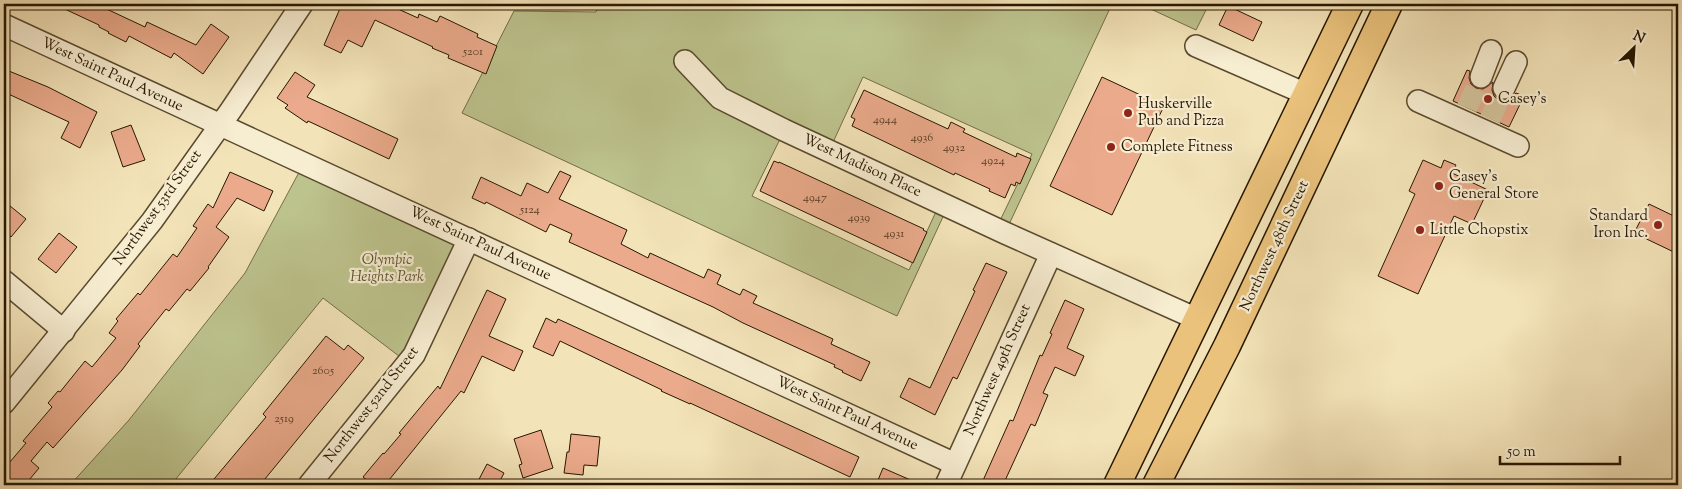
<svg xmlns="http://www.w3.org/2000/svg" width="1682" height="489" viewBox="0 0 1682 489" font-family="'Sorts Mill Goudy',serif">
<rect width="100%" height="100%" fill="#f3e3b8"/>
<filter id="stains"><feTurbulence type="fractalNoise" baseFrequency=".004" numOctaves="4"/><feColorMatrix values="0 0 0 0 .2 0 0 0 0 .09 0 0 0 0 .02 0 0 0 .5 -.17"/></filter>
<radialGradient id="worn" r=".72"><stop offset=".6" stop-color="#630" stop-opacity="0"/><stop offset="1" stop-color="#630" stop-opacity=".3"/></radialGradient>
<g fill="#bdc38d" stroke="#726d46">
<path d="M 598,4 L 1112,4 L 1005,233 L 996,229 L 1032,154 L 863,77 L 829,151 L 784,131 L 752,196 L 909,270 L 940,203 L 948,206 L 897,316 L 462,113 L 514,11 L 596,12 Z"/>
<path d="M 1140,4 L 1209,4 L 1196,30 Z"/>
<path d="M 304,163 L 469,239 L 408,363 L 323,298 L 171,485 L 70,485 L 129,420 L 245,273 Z"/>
</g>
<g fill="#eaaa8b" stroke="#271700">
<path d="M 54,4 L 96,4 L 145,27 L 147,22 L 196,45 L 211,24 L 229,37 L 203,74 L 174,53 L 171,58 L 129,36 L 126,42 L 108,33 L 109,32 L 99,27 L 99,25 Z"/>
<path d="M 342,4 L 387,4 L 418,18 L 419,14 L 437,22 L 440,16 L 478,34 L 477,37 L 497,46 L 486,74 L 448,58 L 449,55 L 432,48 L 433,47 L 375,20 L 362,47 L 348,40 L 341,53 L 324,45 Z"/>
<path d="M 1228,6 L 1262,22 L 1253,41 L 1219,25 Z"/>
<path d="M 4,69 L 48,87 L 97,112 L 80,148 L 61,138 L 69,122 L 4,92 Z"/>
<path d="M 1467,70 L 1470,71 L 1469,78 L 1471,84 L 1476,88 L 1483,89 L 1493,82 L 1492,90 L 1494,96 L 1499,100 L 1506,100 L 1511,98 L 1516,93 L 1524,96 L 1509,127 L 1453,101 Z"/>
<path d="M 295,72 L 315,85 L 307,97 L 398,139 L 389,159 L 308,121 L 307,123 L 285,108 L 288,105 L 277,98 Z"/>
<path d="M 1102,77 L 1164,106 L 1112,215 L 1050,186 Z"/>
<path d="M 864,90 L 948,129 L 951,122 L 965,129 L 963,132 L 1016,157 L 1017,153 L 1031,159 L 1020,184 L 1016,182 L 1015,186 L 1011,184 L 1005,198 L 989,191 L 990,189 L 955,173 L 954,175 L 852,126 L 855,119 L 851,117 Z"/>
<path d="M 131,125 L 145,160 L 123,167 L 111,132 Z"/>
<path d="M 1423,160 L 1441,168 L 1444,160 L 1456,165 L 1452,173 L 1488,190 L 1472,224 L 1454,216 L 1418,294 L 1378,276 L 1415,194 L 1409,191 Z"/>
<path d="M 774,161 L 779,163 L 779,162 L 924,229 L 923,230 L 927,232 L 913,263 L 760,191 Z"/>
<path d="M 560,171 L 571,176 L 559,199 L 627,230 L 621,244 L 648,258 L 650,253 L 704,278 L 708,269 L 721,275 L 717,284 L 740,295 L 743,289 L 757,296 L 753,303 L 833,339 L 831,344 L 870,362 L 861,381 L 842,372 L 843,371 L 834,367 L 835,365 L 743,323 L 713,307 L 569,242 L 572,234 L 550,224 L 546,232 L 486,202 L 485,204 L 472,198 L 481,177 L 521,196 L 527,183 L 548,193 Z"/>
<path d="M 230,172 L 273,191 L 264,211 L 237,198 L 216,227 L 229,237 L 208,267 L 209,268 L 190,291 L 187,289 L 169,311 L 166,309 L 138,344 L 140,346 L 122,370 L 53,448 L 47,442 L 31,461 L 39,468 L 25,485 L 4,485 L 4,469 L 26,443 L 23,441 L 52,407 L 48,403 L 58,391 L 60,392 L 85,361 L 92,367 L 116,338 L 109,333 L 118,321 L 116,319 L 138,293 L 140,295 L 173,254 L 177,257 L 197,228 L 193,226 L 208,204 L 213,208 Z"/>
<path d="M 4,201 L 26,219 L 11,237 L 4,230 Z"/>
<path d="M 1649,204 L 1678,218 L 1678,254 L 1634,233 Z"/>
<path d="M 59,233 L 77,247 L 56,273 L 38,259 Z"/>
<path d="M 986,263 L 1007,272 L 957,379 L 953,377 L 935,415 L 900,397 L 909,378 L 930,388 L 975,291 L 973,290 Z"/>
<path d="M 487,290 L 506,299 L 489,336 L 523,351 L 514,371 L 482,356 L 464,393 L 461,391 L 385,485 L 373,485 L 363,477 L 383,453 L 384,454 L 401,434 L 399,433 L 438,386 L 440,389 Z"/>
<path d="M 1065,300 L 1084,309 L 1067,348 L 1084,356 L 1075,376 L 1055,367 L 1043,393 L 1048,395 L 1035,426 L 1031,424 L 1003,485 L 981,485 L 1010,420 L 1013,421 L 1040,355 L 1042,356 L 1052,334 L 1050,333 Z"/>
<path d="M 546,318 L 556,323 L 558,319 L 859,457 L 850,477 L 690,403 L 690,404 L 661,391 L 662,390 L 560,341 L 553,356 L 533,347 Z"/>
<path d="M 326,336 L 344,350 L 348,345 L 364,358 L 260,485 L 209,485 L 266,417 L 263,414 Z"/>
<path d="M 541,430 L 553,468 L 523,478 L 519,465 L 522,464 L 514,439 Z"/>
<path d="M 571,434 L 600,437 L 597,466 L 584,465 L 583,475 L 564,473 L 567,452 L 569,452 Z"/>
<path d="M 487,464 L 504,473 L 498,485 L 476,485 Z"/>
<path d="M 883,468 L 922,485 L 876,485 Z"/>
</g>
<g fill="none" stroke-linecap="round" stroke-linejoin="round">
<g stroke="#d4c49c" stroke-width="21" stroke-dasharray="21 11" stroke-linecap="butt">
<path d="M 1467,108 L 1481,77"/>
<path d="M 1490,119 L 1504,88"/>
</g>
<g stroke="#5a4a2e" stroke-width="24">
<g id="minor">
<path d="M 4,25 L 955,464"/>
<path d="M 1196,46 L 1306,94"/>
<path d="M 685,61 L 720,98 L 784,130 L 1005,233 L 1197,319"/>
<path d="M 1481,77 L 1491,51"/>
<path d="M 1504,88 L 1516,62"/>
<path d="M 1418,101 L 1518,146"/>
<path d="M 4,281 L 64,331"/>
<path d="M 4,403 L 152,221 L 231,110 L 302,4"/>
<path d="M 309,485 L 414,355 L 469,239"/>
<path d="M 946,485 L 1051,254"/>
</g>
</g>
<g stroke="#271700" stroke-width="29">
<g id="major">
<path d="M 1117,485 L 1350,4"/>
<path d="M 1156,485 L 1227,346 L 1389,4"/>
</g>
</g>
<use href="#minor" stroke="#f7edd1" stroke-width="21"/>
<use href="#major" stroke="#eac27c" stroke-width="26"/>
</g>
<g fill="#8f2418" stroke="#f7edd1" stroke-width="2">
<circle cx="1488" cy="99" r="5"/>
<circle cx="1128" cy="113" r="5"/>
<circle cx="1111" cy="147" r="5"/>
<circle cx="1439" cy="186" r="5"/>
<circle cx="1658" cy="225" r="5"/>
<circle cx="1420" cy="230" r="5"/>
</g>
<g text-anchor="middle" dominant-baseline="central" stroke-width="4.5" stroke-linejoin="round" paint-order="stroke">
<g font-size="12" fill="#583c23">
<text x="473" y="52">5201</text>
<text x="885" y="120">4944</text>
<text x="922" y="138">4936</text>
<text x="954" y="148">4932</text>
<text x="993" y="161">4924</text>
<text x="815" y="198">4947</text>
<text x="530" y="210">5124</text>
<text x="859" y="218">4939</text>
<text x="894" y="234">4931</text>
<text x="323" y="371">2605</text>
<text x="284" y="419">2519</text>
</g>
<g font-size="15" fill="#271700" stroke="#f7edd1">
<text transform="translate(112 75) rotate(25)">West Saint Paul Avenue</text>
<text transform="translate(862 166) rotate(25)">West Madison Place</text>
<text transform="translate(158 208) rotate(-54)">Northwest 53rd Street</text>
<text transform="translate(480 244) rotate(25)">West Saint Paul Avenue</text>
<text transform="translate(1275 246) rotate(-65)">Northwest 48th Street</text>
<text transform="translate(998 370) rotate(-66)">Northwest 49th Street</text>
<text transform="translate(372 405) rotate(-52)">Northwest 52nd Street</text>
<text transform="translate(847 414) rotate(25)">West Saint Paul Avenue</text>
</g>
<g font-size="15" fill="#271700" stroke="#f7edd1" text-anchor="start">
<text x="1498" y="99">Casey's</text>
<text x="1138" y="104">Huskerville<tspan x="1138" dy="17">Pub and Pizza</tspan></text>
<text x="1121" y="147">Complete Fitness</text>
<text x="1449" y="177">Casey's<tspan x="1449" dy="17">General Store</tspan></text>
<text x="1648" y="216" text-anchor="end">Standard<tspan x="1648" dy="17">Iron Inc.</tspan></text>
<text x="1430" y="230">Little Chopstix</text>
</g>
<g font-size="15" font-style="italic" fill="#5c5331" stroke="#f7edd1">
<text x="387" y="260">Olympic<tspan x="387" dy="17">Heights Park</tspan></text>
</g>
</g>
<rect width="1682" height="489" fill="none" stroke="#f3e3b8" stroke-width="20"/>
<rect x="5" y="5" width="1672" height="479" fill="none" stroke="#271700" stroke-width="2.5"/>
<rect x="10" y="10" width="1662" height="469" fill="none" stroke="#271700"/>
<g transform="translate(1634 48) rotate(25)" stroke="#f7edd1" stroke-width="4" paint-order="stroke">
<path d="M0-4L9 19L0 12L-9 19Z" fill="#271700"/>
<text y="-8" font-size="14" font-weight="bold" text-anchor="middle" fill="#271700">N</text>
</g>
<path d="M1500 456v8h120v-8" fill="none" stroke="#271700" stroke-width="2.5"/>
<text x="1507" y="456" font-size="15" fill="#271700" stroke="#f7edd1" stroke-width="4" paint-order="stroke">50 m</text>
<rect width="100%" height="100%" filter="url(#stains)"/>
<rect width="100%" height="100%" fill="url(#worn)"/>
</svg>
